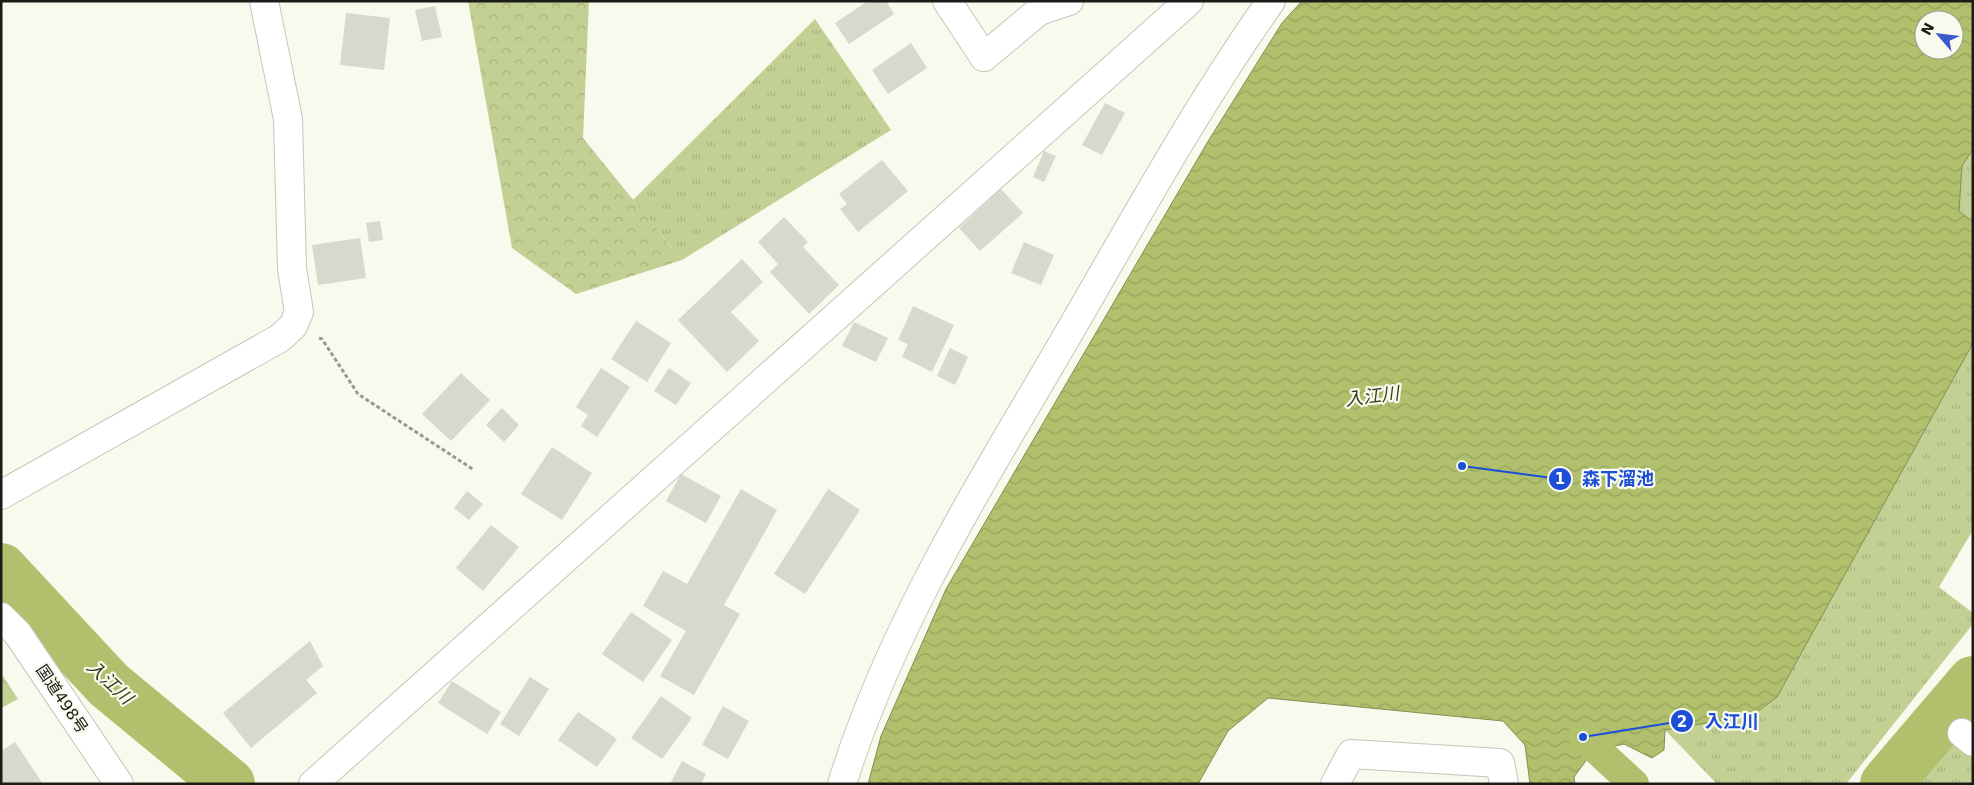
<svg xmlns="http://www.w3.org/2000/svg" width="1974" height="785" viewBox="0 0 1974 785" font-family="'DejaVu Sans','Noto Sans JP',sans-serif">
<defs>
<pattern id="grass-tufts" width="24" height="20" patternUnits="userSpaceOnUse" patternTransform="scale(1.25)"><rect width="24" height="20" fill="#c3d093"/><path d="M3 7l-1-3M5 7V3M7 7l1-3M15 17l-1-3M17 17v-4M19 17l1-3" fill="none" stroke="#a7b27e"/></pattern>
<pattern id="forest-crowns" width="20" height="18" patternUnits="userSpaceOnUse" patternTransform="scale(1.25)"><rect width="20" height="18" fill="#c3d093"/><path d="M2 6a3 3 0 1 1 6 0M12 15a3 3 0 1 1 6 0" fill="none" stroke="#a7b27e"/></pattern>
<pattern id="water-waves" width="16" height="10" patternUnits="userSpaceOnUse" patternTransform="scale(1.25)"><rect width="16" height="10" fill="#b0c06c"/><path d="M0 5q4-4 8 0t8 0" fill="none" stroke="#97a45d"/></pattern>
</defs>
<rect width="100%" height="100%" fill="#f7faec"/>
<g fill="url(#grass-tufts)">
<path d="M 815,19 L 891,130 L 682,260 L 633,200 Z"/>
<path d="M 1973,149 L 1973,222 L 1959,211 L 1962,166 Z"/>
<path d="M 1973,343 L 1973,530 L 1939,587 L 1973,613 L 1973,624 L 1846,784 L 1717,784 L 1665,730 L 1753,715 L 1777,697 Z"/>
<path d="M 1,673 L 18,699 L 1,708 Z"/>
<path d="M 1955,740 L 1973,755 L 1973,784 L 1910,784 Z"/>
</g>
<path fill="url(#forest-crowns)" d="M 468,1 L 589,1 L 583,138 L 682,260 L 576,294 L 512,248 Z"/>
<path fill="url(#water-waves)" stroke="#838f52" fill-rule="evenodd" d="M 1302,1 L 1973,1 L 1973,149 L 1962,166 L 1959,211 L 1973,222 L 1973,343 L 1777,697 L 1753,715 L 1665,730 L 1664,750 L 1652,758 L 1624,744 L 1593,751 L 1574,777 L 1575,784 L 1530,784 L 1525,745 L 1503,721 L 1268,698 L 1228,731 L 1198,784 L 868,784 L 881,736 L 946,589 L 1207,143 L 1282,23 ZM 1924,20 L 1954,20 L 1954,50 L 1924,50 Z"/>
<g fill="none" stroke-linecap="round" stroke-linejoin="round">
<path stroke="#b0c06c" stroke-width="30" d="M 1583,737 L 1634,784"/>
<g stroke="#b0c06c" stroke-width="52">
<path d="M 1,569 L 109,685 L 229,784"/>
<path d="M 1886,784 L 1973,682"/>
</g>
</g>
<g fill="#d6d9cc">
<path d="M 868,1 L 886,1 L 894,14 L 849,44 L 835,23 Z"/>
<path d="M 435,6 L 442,37 L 422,41 L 415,10 Z"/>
<path d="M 346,13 L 390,18 L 384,70 L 340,65 Z"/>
<path d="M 911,43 L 927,68 L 888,94 L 872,70 Z"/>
<path d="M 1105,103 L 1125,113 L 1102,155 L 1082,145 Z"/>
<path d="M 1044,151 L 1056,156 L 1044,182 L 1033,177 Z"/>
<path d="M 882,160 L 908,191 L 858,232 L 840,209 L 847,204 L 839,194 Z"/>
<path d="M 1001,189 L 1023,213 L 980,251 L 959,228 Z"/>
<path d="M 784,217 L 808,242 L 803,247 L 839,285 L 809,314 L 770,272 L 778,264 L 758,242 Z"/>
<path d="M 380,221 L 383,240 L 369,242 L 366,223 Z"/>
<path d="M 360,238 L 366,278 L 318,285 L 312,245 Z"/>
<path d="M 1024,242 L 1054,255 L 1041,285 L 1011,273 Z"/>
<path d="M 742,259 L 763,282 L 731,312 L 759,341 L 727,372 L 678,320 Z"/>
<path d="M 913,306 L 954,325 L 932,372 L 902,357 L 908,344 L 898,340 Z"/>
<path d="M 636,321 L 671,343 L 647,382 L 611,359 Z"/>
<path d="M 854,322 L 888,338 L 876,362 L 842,346 Z"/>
<path d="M 950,348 L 968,357 L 955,385 L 937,376 Z"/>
<path d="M 601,368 L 630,387 L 597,437 L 581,426 L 588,415 L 576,407 Z"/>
<path d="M 669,368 L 691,383 L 676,405 L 654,391 Z"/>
<path d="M 461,373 L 490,400 L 451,441 L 422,414 Z"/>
<path d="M 502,408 L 519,425 L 504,442 L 486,425 Z"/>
<path d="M 552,447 L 592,473 L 562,520 L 521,494 Z"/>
<path d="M 681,474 L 721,496 L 706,523 L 666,501 Z"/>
<path d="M 741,489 L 777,510 L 724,605 L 740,614 L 694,695 L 660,676 L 686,631 L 643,606 L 663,571 L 687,584 Z"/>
<path d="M 828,489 L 860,510 L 805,594 L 774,574 Z"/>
<path d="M 467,491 L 483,504 L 469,520 L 454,508 Z"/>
<path d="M 491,525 L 519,547 L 483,591 L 456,568 Z"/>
<path d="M 631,612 L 672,640 L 643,682 L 602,654 Z"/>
<path d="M 310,641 L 323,666 L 306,680 L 317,693 L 251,748 L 223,713 Z"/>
<path d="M 530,677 L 549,689 L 519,736 L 500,724 Z"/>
<path d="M 452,681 L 501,712 L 487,734 L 438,703 Z"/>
<path d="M 661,696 L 692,718 L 662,759 L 631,738 Z"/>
<path d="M 723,706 L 749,721 L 728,759 L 702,745 Z"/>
<path d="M 578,712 L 617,739 L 597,767 L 558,740 Z"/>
<path d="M 15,742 L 43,784 L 1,784 L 1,751 Z"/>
<path d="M 682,761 L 706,774 L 701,784 L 670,784 Z"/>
</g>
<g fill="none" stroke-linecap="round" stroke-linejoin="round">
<g stroke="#c4c7ba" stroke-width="30">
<g id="minor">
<path d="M 947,1 L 984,57 L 1039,11 L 1069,1"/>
<path d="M 1,495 L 280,338 L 293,326 L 299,312 L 292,269 L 288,119 L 264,1"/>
<path d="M 1962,733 L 1973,742"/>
<path d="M 313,784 L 1189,1"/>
<path d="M 1335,784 L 1351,754 L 1500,763 L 1504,784"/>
</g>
</g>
<g stroke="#c4c7ba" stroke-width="30">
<path id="tertiary" d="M 842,784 C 891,626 980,485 1063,343 C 1130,228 1194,110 1271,1"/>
</g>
<g stroke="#c4c7ba" stroke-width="30">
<path id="trunk" d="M 1,617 L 18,634 L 119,784"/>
</g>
<path stroke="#999b91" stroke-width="3" stroke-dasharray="4 2.5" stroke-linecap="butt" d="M 319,338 L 322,339 L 358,394 L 474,470"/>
<use href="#minor" stroke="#fff" stroke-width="28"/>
<use href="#tertiary" stroke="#fff" stroke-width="28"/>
<use href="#trunk" stroke="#fff" stroke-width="28"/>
</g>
<g text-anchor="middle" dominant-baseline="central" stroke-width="4.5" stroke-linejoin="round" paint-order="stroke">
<g font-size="16" fill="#1b1c17" stroke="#f7faec">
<text transform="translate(62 699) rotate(56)">国道498号</text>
</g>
<g font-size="18" font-style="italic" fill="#383e1b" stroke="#f7faec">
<text transform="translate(1372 396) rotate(-7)">入江川</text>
<text transform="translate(110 682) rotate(43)">入江川</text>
</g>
</g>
<path fill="none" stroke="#1d4ed8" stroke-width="2" d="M1462 466L1560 479M1583 737L1682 721"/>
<g fill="#1d4ed8" stroke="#f7faec" stroke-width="2">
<circle cx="1462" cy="466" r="5"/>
<circle cx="1583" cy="737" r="5"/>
<circle cx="1560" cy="479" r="12"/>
<circle cx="1682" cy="721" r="12"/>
</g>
<g font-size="15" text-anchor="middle" font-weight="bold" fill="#fff">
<text x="1560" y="484">1</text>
<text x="1682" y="727">2</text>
</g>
<g font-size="18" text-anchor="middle" font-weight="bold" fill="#1d4ed8" stroke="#f7faec" stroke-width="4.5" stroke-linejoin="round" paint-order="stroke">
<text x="1618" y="485">森下溜池</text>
<text x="1732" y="728">入江川</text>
</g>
<rect width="1974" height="785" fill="none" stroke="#1b1c17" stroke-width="5"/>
<g transform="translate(1939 35) rotate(298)"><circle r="24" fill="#f7faec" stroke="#9fa197"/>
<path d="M0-4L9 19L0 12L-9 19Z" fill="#3b5bcd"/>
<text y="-8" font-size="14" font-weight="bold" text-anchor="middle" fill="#1b1c17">N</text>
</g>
</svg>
